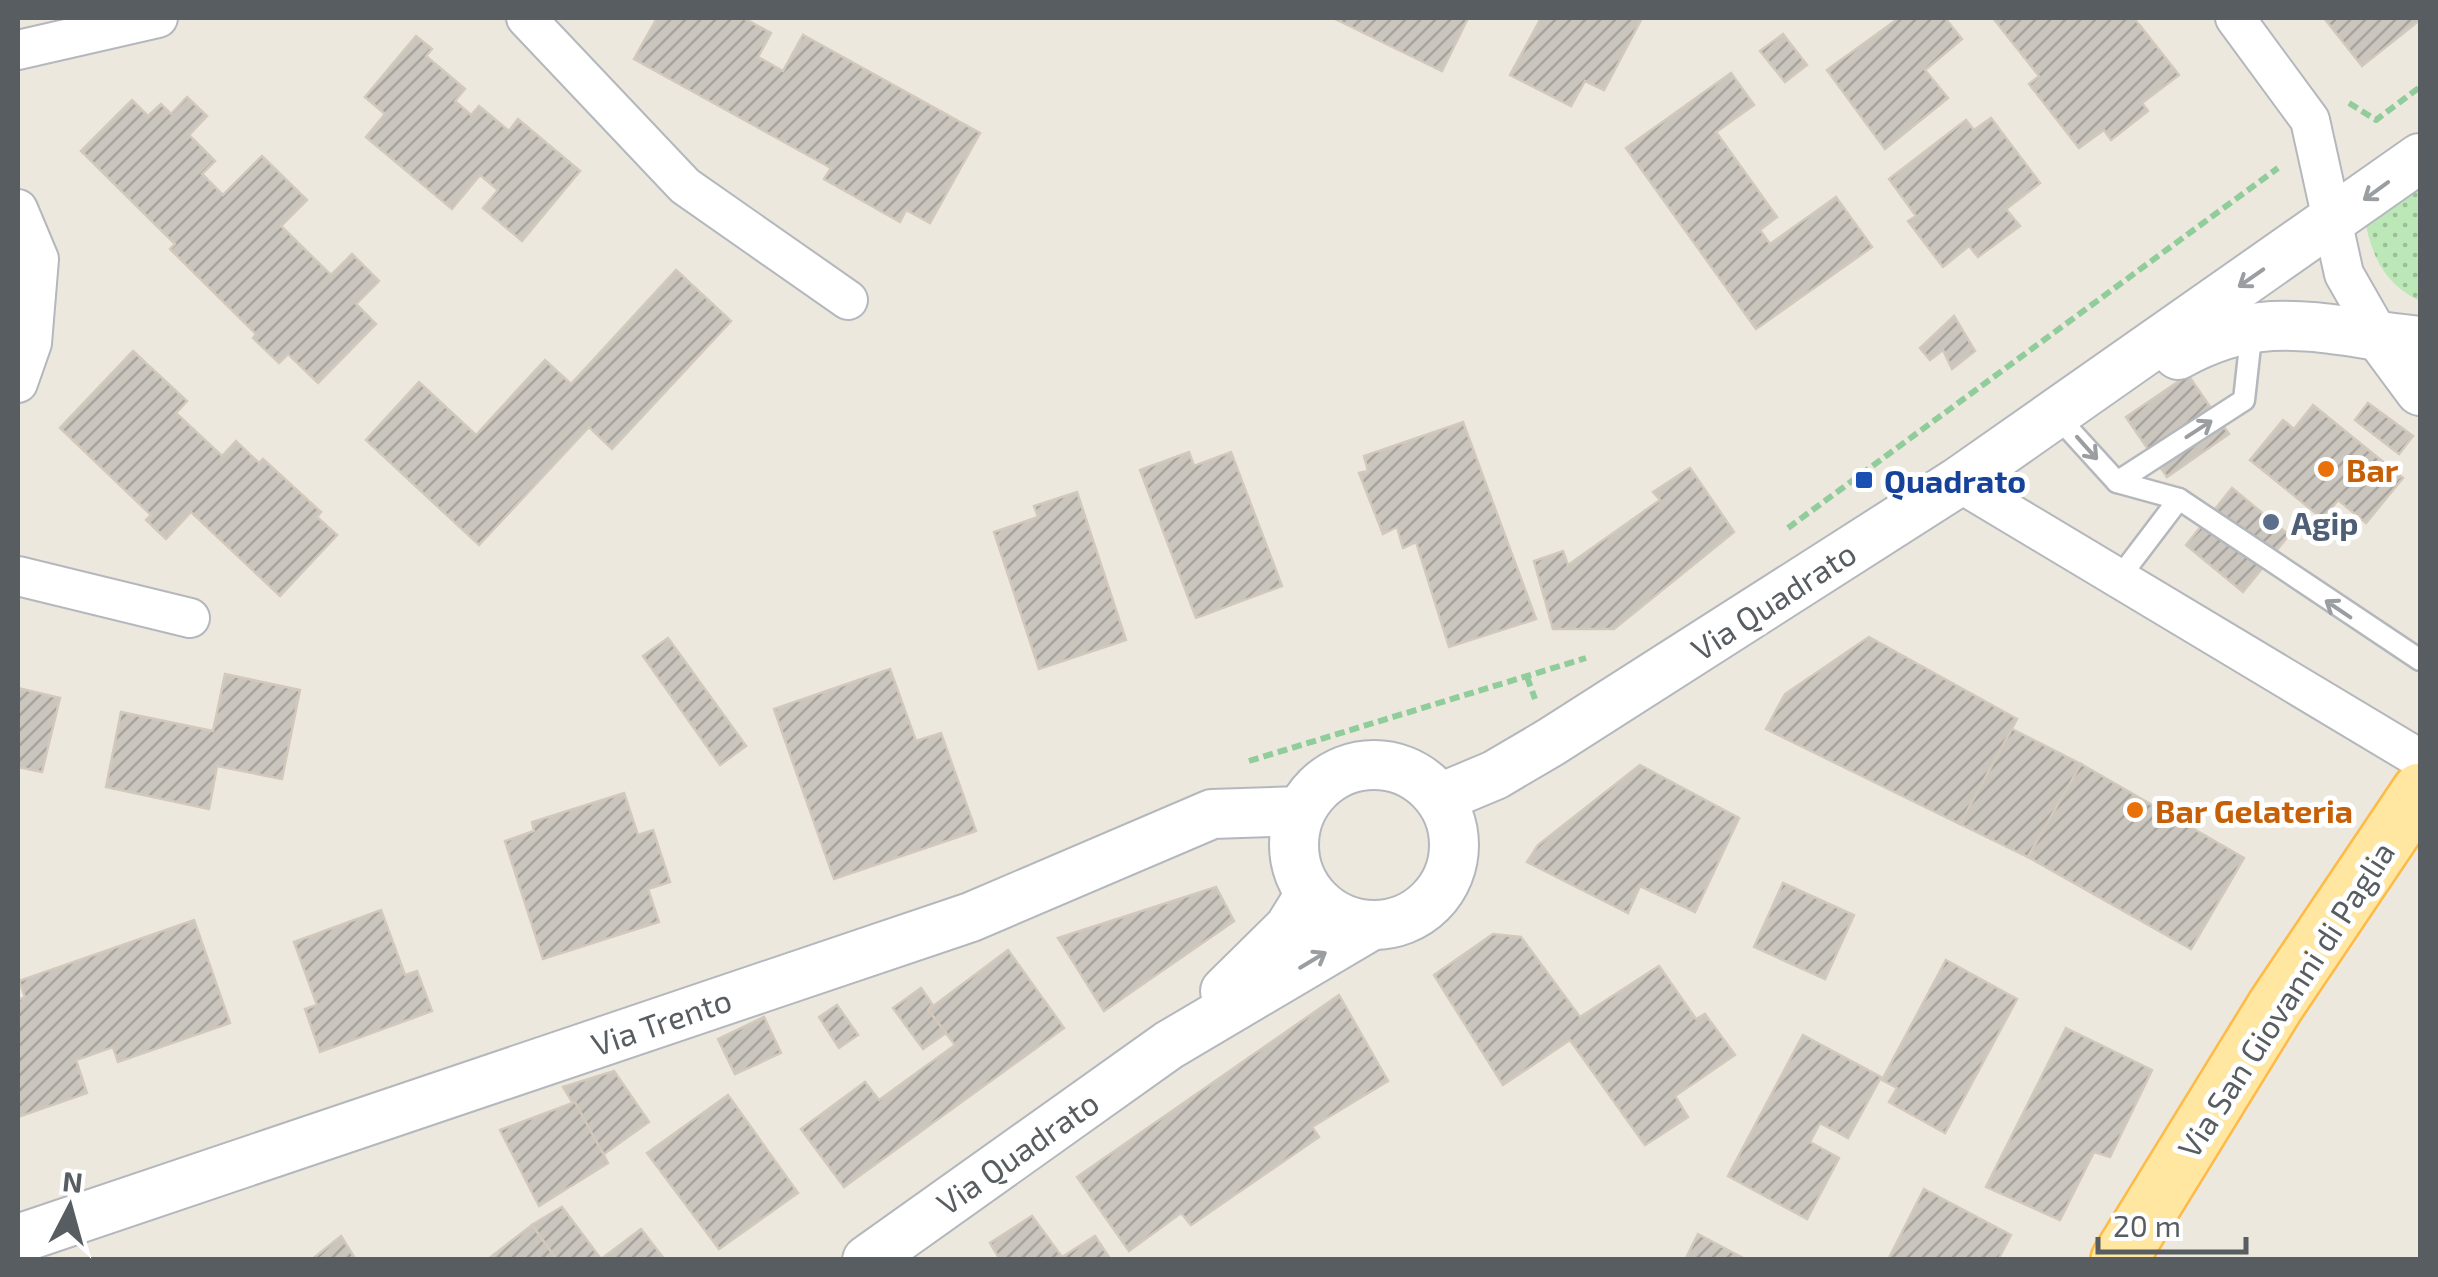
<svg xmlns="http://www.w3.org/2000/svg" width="2438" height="1277" viewBox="0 0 2438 1277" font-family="'Exo 2',sans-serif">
<defs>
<pattern id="grass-dots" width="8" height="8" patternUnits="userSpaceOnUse" patternTransform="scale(2.5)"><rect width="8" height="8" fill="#bce8b7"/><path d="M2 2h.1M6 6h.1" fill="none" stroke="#9cbf98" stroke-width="1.8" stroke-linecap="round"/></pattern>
<pattern id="building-hatch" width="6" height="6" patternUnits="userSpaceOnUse" patternTransform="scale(2.5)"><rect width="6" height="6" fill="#cac5bd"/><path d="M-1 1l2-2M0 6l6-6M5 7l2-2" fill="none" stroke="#a7a39d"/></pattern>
</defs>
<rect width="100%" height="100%" fill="#ede8de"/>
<path fill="url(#grass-dots)" d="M 2420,169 L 2420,301 C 2381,282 2371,253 2363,212 Z"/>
<g fill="url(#building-hatch)" stroke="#d2c9bc" stroke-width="2.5">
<path d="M 657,18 L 743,18 L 771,33 L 758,57 L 783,71 L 803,35 L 980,133 L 930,223 L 906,210 L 900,222 L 824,179 L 831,168 L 634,59 Z"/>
<path d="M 1333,18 L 1468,18 L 1442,71 Z"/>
<path d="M 1541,18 L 1642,18 L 1604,90 L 1585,81 L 1571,106 L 1510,75 Z"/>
<path d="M 1899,18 L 1945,18 L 1962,39 L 1925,70 L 1948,98 L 1885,149 L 1827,70 Z"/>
<path d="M 1993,18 L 2134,18 L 2179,75 L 2142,103 L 2148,111 L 2111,140 L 2104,130 L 2079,148 L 2029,84 L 2039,76 Z"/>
<path d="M 2324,18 L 2420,18 L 2420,20 L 2362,66 Z"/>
<path d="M 1783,34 L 1807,65 L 1785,82 L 1760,51 Z"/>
<path d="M 416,36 L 432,49 L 426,56 L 465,89 L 455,101 L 471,115 L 479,106 L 509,131 L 518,119 L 580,171 L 522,241 L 483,208 L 498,190 L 480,175 L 452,209 L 366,137 L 385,114 L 365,97 Z"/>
<path d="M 1731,73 L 1754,105 L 1716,132 L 1777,217 L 1760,230 L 1770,244 L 1836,197 L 1872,247 L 1756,329 L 1626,148 Z"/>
<path d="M 187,97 L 207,116 L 189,135 L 215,161 L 202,174 L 223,195 L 262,156 L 307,200 L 281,226 L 331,275 L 352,254 L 379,281 L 356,304 L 376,324 L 318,383 L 288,354 L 279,363 L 253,338 L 256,334 L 170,249 L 175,244 L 81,151 L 132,100 L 148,116 L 161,104 L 171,114 Z"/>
<path d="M 1991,118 L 2040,183 L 2006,209 L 2020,226 L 1978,257 L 1969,246 L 1943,267 L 1908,221 L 1916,216 L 1889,179 L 1966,120 L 1974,130 Z"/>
<path d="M 676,270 L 731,321 L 612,449 L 589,427 L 479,545 L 366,440 L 419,382 L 476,435 L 545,360 L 571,384 Z"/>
<path d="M 1954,316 L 1975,351 L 1952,369 L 1943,350 L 1930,360 L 1920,348 Z"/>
<path d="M 133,351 L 187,401 L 176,413 L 222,456 L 236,441 L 259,463 L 263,459 L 321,512 L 317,517 L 337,535 L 280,596 L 191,512 L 166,539 L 146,520 L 151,515 L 60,428 Z"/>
<path d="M 2188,375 L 2229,434 L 2167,477 L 2126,417 Z"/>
<path d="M 2368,403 L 2413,436 L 2399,454 L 2355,420 Z"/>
<path d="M 2313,405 L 2403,478 L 2366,523 L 2338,500 L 2323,519 L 2250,460 L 2283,420 L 2294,429 Z"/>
<path d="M 1463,422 L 1536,619 L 1449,647 L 1416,542 L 1403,548 L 1397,527 L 1383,534 L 1359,473 L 1368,471 L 1364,456 Z"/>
<path d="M 1189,452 L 1194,466 L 1231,452 L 1282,586 L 1196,618 L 1140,470 Z"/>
<path d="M 1690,468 L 1734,532 L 1614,629 L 1553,629 L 1534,561 L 1563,551 L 1568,565 L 1660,500 L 1653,492 Z"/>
<path d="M 2232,488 L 2289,535 L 2243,592 L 2186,545 Z"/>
<path d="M 1077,492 L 1126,640 L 1039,669 L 994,532 L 1038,517 L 1034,506 Z"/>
<path d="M 1869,637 L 2017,719 L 1960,824 L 1766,729 L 1785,694 Z"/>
<path d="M 668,638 L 746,746 L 720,765 L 643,656 Z"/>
<path d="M 890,669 L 916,741 L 941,733 L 976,831 L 834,879 L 774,709 Z"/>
<path d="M 225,674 L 300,690 L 282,779 L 217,766 L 209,809 L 106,787 L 121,712 L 213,731 Z"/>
<path d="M 18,688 L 60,698 L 42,772 L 18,767 Z"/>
<path d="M 2012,729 L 2081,764 L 2028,857 L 1960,824 Z"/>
<path d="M 2081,764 L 2244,858 L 2191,949 L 2028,857 Z"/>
<path d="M 1640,765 L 1739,818 L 1695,912 L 1640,886 L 1628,913 L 1527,862 L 1538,845 Z"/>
<path d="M 624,793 L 638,835 L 653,830 L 670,882 L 648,889 L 659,922 L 543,959 L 505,841 L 534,831 L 532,822 Z"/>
<path d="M 1783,883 L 1854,915 L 1825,979 L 1754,947 Z"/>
<path d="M 1216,887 L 1234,921 L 1104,1011 L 1058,938 Z"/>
<path d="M 381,910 L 405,975 L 417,971 L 432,1011 L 320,1052 L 305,1009 L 317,1005 L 294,942 Z"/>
<path d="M 194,920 L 230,1023 L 118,1062 L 113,1047 L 76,1060 L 87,1093 L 18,1117 L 18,1000 L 25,997 L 19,981 Z"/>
<path d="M 1493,934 L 1521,937 L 1580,1017 L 1659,966 L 1696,1019 L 1705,1014 L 1735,1055 L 1675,1096 L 1688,1117 L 1645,1145 L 1570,1040 L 1503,1085 L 1434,975 Z"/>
<path d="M 1008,950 L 1064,1028 L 844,1187 L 801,1129 L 865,1082 L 879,1100 L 955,1045 L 928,1010 Z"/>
<path d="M 1946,960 L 2017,999 L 1945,1133 L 1889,1102 L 1897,1088 L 1882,1080 Z"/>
<path d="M 921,988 L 932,1004 L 928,1010 L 946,1033 L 923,1049 L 893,1008 Z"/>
<path d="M 1339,995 L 1388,1081 L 1312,1127 L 1319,1137 L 1191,1225 L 1181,1213 L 1129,1251 L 1077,1177 Z"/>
<path d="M 837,1005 L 858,1035 L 839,1048 L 819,1017 Z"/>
<path d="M 764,1017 L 781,1053 L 735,1074 L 718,1039 Z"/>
<path d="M 2066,1028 L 2152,1070 L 2110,1157 L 2094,1152 L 2060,1220 L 1986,1187 Z"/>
<path d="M 1803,1035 L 1881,1077 L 1848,1138 L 1820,1123 L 1810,1142 L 1839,1158 L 1807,1219 L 1728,1176 Z"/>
<path d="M 614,1071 L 649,1122 L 604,1154 L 563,1087 Z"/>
<path d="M 728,1095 L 798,1193 L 719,1249 L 647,1153 Z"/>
<path d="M 575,1102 L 608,1163 L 539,1206 L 500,1130 Z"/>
<path d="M 1924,1189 L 2011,1235 L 1998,1260 L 1888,1260 Z"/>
<path d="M 562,1207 L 601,1259 L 601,1260 L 557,1260 L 532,1225 Z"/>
<path d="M 1032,1216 L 1062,1257 L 1095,1236 L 1111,1260 L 1000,1260 L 990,1243 Z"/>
<path d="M 532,1225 L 557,1260 L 487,1260 Z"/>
<path d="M 641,1229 L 665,1260 L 601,1260 L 601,1259 Z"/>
<path d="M 1698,1234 L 1747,1260 L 1685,1260 Z"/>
<path d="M 341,1236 L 356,1260 L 311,1260 Z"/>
</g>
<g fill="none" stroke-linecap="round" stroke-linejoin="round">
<g stroke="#b4b8bd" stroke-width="25">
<g id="service">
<path d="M 2056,415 L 2117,482 L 2179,499 L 2119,578"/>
<path d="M 2117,482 L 2244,400 L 2252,328"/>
<path d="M 2179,499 L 2420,660"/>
</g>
</g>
<g stroke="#b4b8bd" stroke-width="42">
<g id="minor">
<path d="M 526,18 L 685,186 L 848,300"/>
<path d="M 2235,18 L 2310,120 L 2344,274 L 2380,337"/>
<path d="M 18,50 L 158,18"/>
<path d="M 18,209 L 39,259 L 32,343 L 18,383"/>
<path d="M 1958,482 L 2420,759"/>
<path d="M 18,576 L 190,618"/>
</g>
</g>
<g stroke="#b4b8bd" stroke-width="52">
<g id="tertiary">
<path d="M 2380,337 L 2420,391"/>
<path d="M 2178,355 C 2268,305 2325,332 2420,341"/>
<circle cx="1374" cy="845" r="80"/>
<path d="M 1440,798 L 1495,775 L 1551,742 L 1958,482 L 2420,158"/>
<path d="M 1225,991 L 1289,928 L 1310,894"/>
<path d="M 18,1239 L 971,917 L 1212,814 L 1301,811"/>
<path d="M 867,1260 L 1169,1045 L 1372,925"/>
</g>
</g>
<g stroke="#ffb945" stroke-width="60">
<path id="primary" d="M 2119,1260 L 2276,1005 L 2420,791"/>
</g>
<g stroke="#91cc9b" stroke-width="6" stroke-dasharray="10 5" stroke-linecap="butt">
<path d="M 2349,103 L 2376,120 L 2420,87"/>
<path d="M 1788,528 L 2278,168"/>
<path d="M 1527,677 L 1535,699"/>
<path d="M 1249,761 L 1586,658"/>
</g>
<use href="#service" stroke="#fff" stroke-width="20"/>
<use href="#minor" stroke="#fff" stroke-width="38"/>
<use href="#tertiary" stroke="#fff" stroke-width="48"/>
<use href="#primary" stroke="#ffe6a1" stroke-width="55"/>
</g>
<defs><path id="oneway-shaft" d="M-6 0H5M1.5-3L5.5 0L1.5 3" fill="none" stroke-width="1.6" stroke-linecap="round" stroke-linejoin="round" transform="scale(2.5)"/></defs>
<g stroke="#9a9ea0">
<use href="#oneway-shaft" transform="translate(2376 191) rotate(144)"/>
<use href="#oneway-shaft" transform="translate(2251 278) rotate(145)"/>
<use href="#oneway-shaft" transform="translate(2199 429) rotate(-33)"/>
<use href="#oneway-shaft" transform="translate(2087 448) rotate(48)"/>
<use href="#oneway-shaft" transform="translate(2338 609) rotate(-146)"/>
<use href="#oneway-shaft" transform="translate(1313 960) rotate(-31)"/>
</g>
<g fill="#e8710a" stroke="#fff" stroke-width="4">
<circle cx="2326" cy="469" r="10"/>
<circle cx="2135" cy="810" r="10"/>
</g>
<rect fill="#1a4fb4" stroke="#fff" stroke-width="4" x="1854" y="470" width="20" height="20" rx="5"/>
<circle fill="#5c6f8a" stroke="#fff" stroke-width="4" cx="2271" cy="522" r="10"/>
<g text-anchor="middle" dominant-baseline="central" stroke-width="10" stroke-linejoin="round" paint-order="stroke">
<g font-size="32" font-weight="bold" fill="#c56008" stroke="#fff" text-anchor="start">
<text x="2346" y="469">Bar</text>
<text x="2155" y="810">Bar Gelateria</text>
</g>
<g font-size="32" font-weight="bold" fill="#164399" stroke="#fff" text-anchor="start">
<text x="1884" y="480">Quadrato</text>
</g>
<g font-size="32" font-weight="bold" fill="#4e5e75" stroke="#fff" text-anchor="start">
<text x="2291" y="522">Agip</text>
</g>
<g font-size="32" fill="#575d61" stroke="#fff">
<text transform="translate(1773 600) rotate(-33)">Via Quadrato</text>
<text transform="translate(2285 999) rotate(-57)">Via San Giovanni di Paglia</text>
<text transform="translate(661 1021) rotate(-19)">Via Trento</text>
<text transform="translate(1017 1152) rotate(-35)">Via Quadrato</text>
</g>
</g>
<rect width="2438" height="1277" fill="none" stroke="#575d61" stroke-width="40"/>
<g transform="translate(70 1207) rotate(6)" stroke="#ffffff" stroke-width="8" paint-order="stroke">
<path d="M0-8L18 38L0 25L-18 38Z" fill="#575d61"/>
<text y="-15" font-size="28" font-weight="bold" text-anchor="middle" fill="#575d61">N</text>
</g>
<path d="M2098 1237v15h148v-15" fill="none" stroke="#575d61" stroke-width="5"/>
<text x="2113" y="1237" font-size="30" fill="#575d61" stroke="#ffffff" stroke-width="8" paint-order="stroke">20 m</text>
</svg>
